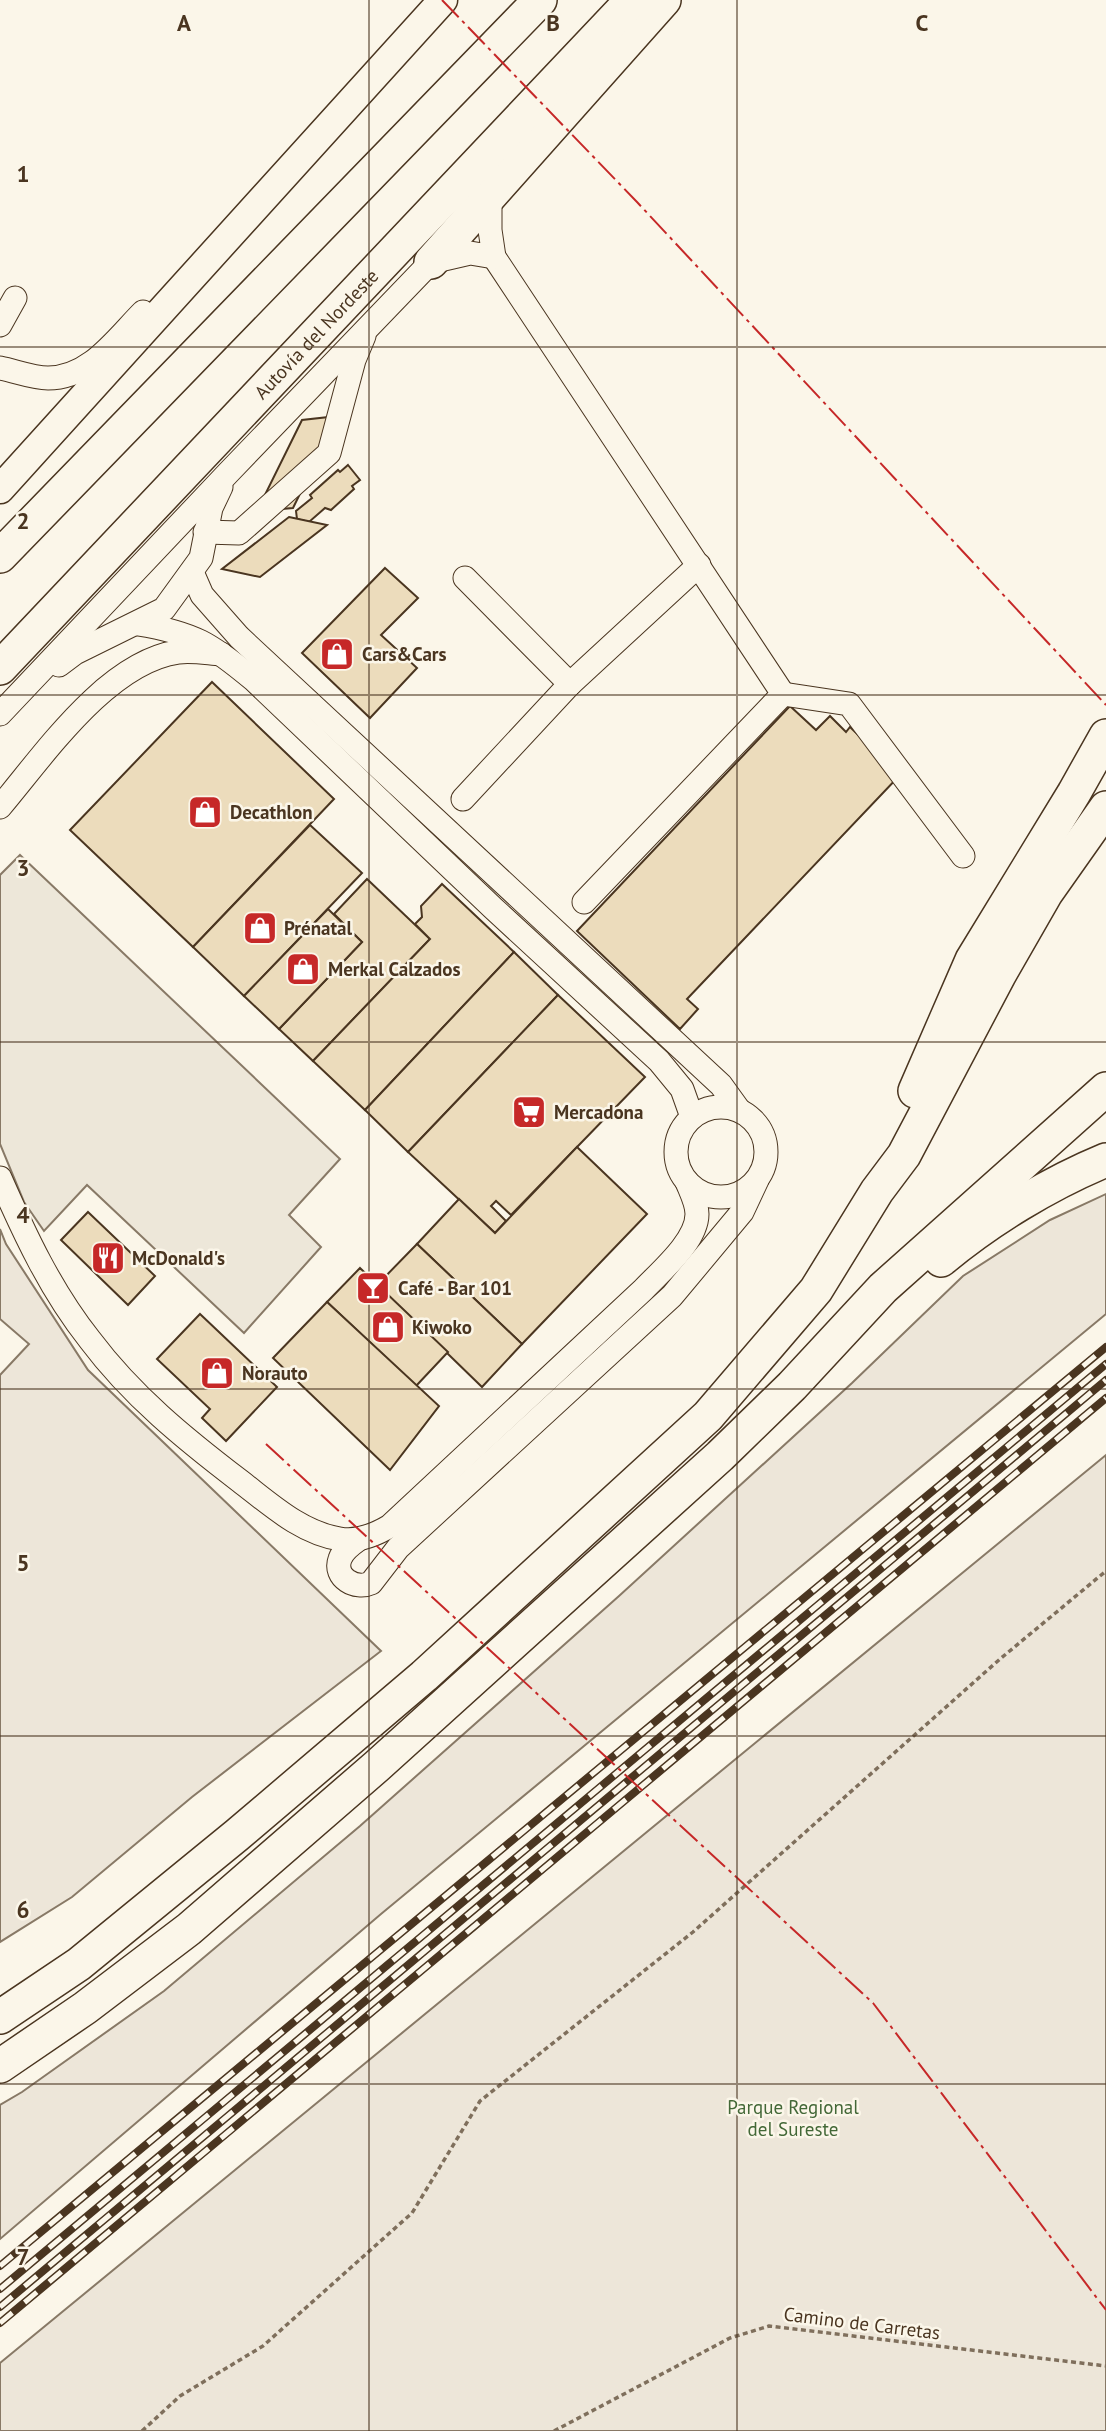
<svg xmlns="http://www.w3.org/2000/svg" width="1106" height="2431" viewBox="0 0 1106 2431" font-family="'PT Sans',sans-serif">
<rect width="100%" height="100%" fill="#fbf6e9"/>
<g fill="#ede6d9" stroke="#887966" stroke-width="2">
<path d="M 1106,1194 L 1106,1314 L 381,1914 L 0,2239 L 0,2105 L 22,2092 L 164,1991 L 360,1826 L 619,1596 L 852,1383 L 963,1276 L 1050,1220 Z"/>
<path d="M 0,1229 L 6,1244 L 88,1370 L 381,1651 L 192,1797 L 72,1897 L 0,1942 L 0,1375 L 29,1344 L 0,1319 Z"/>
<path d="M 1106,1455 L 1106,2431 L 0,2431 L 0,2363 Z"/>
</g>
<path fill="#ede7d9" stroke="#887966" stroke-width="2" d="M 20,855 L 340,1159 L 289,1215 L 321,1247 L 244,1333 L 87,1185 L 44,1231 L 24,1202 L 0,1144 L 0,875 Z"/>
<g fill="#ecdcbc" stroke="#4a3520" stroke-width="2">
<path d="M 338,416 L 293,508 L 257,511 L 302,420 Z"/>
<path d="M 348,465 L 360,480 L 352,486 L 354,489 L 331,510 L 325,508 L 309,522 L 297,519 L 296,511 L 312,498 L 310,495 L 338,470 L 340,472 Z"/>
<path d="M 289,517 L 327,525 L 260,577 L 222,569 Z"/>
<path d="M 385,568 L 418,598 L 381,635 L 417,668 L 370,718 L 302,653 Z"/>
<path d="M 212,682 L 334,799 L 193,947 L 70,830 Z"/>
<path d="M 790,706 L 816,730 L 830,716 L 846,732 L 850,727 L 900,775 L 687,999 L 698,1009 L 680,1029 L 577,931 Z"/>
<path d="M 310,825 L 362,873 L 244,996 L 193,947 Z"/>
<path d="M 367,879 L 430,939 L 313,1061 L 279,1029 L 362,942 L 334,914 Z"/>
<path d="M 442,884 L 514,952 L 365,1110 L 313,1061 L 430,939 L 415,924 L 422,917 L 421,906 Z"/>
<path d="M 328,909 L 362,942 L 279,1029 L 244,996 Z"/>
<path d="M 514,952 L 558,995 L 408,1152 L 365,1110 Z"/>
<path d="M 558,995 L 645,1077 L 511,1215 L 496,1201 L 491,1206 L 506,1221 L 495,1233 L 408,1152 Z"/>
<path d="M 577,1147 L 647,1214 L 522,1344 L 417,1244 L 459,1199 L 495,1233 Z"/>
<path d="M 88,1212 L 155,1276 L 128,1305 L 61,1240 Z"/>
<path d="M 417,1244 L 522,1344 L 482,1387 L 377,1285 Z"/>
<path d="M 360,1268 L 448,1352 L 416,1386 L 327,1302 Z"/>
<path d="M 327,1302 L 439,1406 L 390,1470 L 273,1358 Z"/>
<path d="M 200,1314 L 277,1387 L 226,1441 L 202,1418 L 210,1409 L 157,1359 Z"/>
</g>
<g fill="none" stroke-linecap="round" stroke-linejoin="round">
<g stroke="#4a3520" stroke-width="25">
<g id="minor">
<path d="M 494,257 L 783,694 L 584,902"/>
<path d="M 0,325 L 15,298"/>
<path d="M 0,368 C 15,371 33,378 48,378 C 90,378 116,339 143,312"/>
<path d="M 205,532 L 239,533 L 329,453 L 354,360 L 364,336"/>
<path d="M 192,572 L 202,595 L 239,637 L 721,1085 L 739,1110"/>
<path d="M 465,578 L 570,684"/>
<path d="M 138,624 C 194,633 211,644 254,680 L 493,908 L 659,1061 L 682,1089 L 692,1117"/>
<path d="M 59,665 L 75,653 L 164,609 L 201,558 L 211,508 L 221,487"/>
<path d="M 783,694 L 849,704 L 963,856"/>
<path d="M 0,714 L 229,472 L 431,262 L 470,253 L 494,257 L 490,230 L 490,197"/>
<path d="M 463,799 L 570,684 L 699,565"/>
<path d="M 0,807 C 44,755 107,662 178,652 C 192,650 207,653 221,654"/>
<circle cx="721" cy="1152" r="45"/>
<path d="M 0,1178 C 25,1235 51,1291 90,1340 C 132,1396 185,1439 240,1481 C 270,1504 301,1533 340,1539 C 358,1542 375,1535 390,1526 L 643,1290 C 661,1271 697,1241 697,1214 C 697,1203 691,1192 687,1182"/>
<path d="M 359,1539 C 352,1544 343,1550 340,1559 C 333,1578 356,1590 371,1583 L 398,1548 L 672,1296 L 742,1212 L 757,1180"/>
</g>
</g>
<g stroke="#4a3520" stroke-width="31">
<path id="major" d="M 0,489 L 443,0"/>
</g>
<g stroke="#4a3520" stroke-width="36">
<g id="highway">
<path d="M 431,262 L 664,0"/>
<path d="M 0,556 L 540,0"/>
<path id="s1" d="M 0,668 L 632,0"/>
<path d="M 915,1091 L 972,960 L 1074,793 L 1106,736"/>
<path d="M 941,1260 C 989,1220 1048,1184 1106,1160"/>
<path d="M 0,2017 L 79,1964 L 237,1835 L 424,1676 L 708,1416 L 816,1290 L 877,1191 L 904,1155 L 999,975 L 1046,893 L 1106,808"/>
<path d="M 0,2066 L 85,2008 L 189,1929 L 377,1766 L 720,1456 L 792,1386 L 883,1288 L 1106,1089"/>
</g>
</g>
<g stroke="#7f6f5c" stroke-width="3.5" stroke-dasharray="5 3.5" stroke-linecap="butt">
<path d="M 142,2431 L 180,2396 L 263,2346 L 412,2213 L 480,2101 L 693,1932 L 1000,1659 L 1106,1571"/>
<path d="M 554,2431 L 730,2338 L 769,2326 L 1106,2366"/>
</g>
<use href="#minor" stroke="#fbf6e9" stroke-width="23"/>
<use href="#major" stroke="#fbf6e9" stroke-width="28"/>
<use href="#highway" stroke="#fbf6e9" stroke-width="33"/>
<g stroke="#4a3520" stroke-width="8">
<g id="rail">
<path d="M 0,2266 L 1106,1347"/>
<path d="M 0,2289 L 1106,1364"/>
<path d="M 0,2307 L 1106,1380"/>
<path d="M 0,2323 L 1106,1398"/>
</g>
</g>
<use href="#rail" stroke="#fbf6e9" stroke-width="5" stroke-dasharray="16" stroke-linecap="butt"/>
<g stroke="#c62828" stroke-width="2" stroke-dasharray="24 5 3.5 5" stroke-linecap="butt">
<path d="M 442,0 L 637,202 L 1106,705"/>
<path d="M 266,1444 L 873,2003 L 1106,2310"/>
</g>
</g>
<path fill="none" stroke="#4a3520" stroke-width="2" stroke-opacity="0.55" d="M 369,0 L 369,2431M 737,0 L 737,2431M 0,347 L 1106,347M 0,695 L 1106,695M 0,1042 L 1106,1042M 0,1389 L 1106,1389M 0,1736 L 1106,1736M 0,2084 L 1106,2084"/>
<defs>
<g id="shop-square" transform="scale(1.75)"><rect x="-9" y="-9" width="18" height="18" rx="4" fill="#c62828" stroke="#fbf6e9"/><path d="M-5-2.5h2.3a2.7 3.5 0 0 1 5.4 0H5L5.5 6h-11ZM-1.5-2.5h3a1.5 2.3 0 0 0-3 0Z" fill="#fff"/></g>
<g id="supermarket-square" transform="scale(1.75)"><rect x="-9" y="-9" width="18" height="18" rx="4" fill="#c62828" stroke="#fbf6e9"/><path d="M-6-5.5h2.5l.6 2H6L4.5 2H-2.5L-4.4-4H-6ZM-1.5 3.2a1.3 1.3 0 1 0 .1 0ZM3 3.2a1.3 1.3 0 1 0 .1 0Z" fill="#fff"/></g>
<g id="restaurant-square" transform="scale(1.75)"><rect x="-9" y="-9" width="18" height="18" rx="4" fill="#c62828" stroke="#fbf6e9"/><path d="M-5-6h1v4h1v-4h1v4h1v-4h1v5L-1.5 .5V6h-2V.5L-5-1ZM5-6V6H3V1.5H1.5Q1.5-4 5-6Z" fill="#fff"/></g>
<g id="bar-square" transform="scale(1.75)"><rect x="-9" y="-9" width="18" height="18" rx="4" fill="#c62828" stroke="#fbf6e9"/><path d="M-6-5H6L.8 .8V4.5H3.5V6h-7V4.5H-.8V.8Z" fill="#fff"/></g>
</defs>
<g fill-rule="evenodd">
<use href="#shop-square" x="337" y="654"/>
<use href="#shop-square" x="205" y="812"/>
<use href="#shop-square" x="260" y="928"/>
<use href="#shop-square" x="303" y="969"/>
<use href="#supermarket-square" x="529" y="1112"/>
<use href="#restaurant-square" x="108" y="1258"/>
<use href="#bar-square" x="373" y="1288"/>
<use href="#shop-square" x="388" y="1327"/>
<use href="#shop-square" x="217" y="1373"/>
</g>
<g text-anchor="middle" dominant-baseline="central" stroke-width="5" stroke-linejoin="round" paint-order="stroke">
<g font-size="19" fill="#4a3520" stroke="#fbf6e9">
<text stroke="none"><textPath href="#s1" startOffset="460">Autovía del Nordeste</textPath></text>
<text transform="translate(862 2323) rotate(7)">Camino de Carretas</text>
</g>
<g font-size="19" font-weight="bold" fill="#4a3520" stroke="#fbf6e9" text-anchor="start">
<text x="362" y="654">Cars&amp;Cars</text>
<text x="230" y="812">Decathlon</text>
<text x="284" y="928">Prénatal</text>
<text x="328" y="969">Merkal Calzados</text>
<text x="554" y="1112">Mercadona</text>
<text x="132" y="1258">McDonald's</text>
<text x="398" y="1288">Café - Bar 101</text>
<text x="412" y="1327">Kiwoko</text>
<text x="242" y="1373">Norauto</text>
</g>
<g font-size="19" fill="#436837" stroke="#fbf6e9">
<text x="793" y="2107">Parque Regional<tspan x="793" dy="22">del Sureste</tspan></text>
</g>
</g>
<g font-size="23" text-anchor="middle" font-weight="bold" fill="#4a3520" stroke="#fbf6e9" stroke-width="5" stroke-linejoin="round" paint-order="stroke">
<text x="184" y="31">A</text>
<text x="553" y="31">B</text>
<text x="922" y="31">C</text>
<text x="23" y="182">1</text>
<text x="23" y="529">2</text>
<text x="23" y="876">3</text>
<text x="23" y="1223">4</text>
<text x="23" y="1571">5</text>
<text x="23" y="1918">6</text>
<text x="23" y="2265">7</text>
</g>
</svg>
